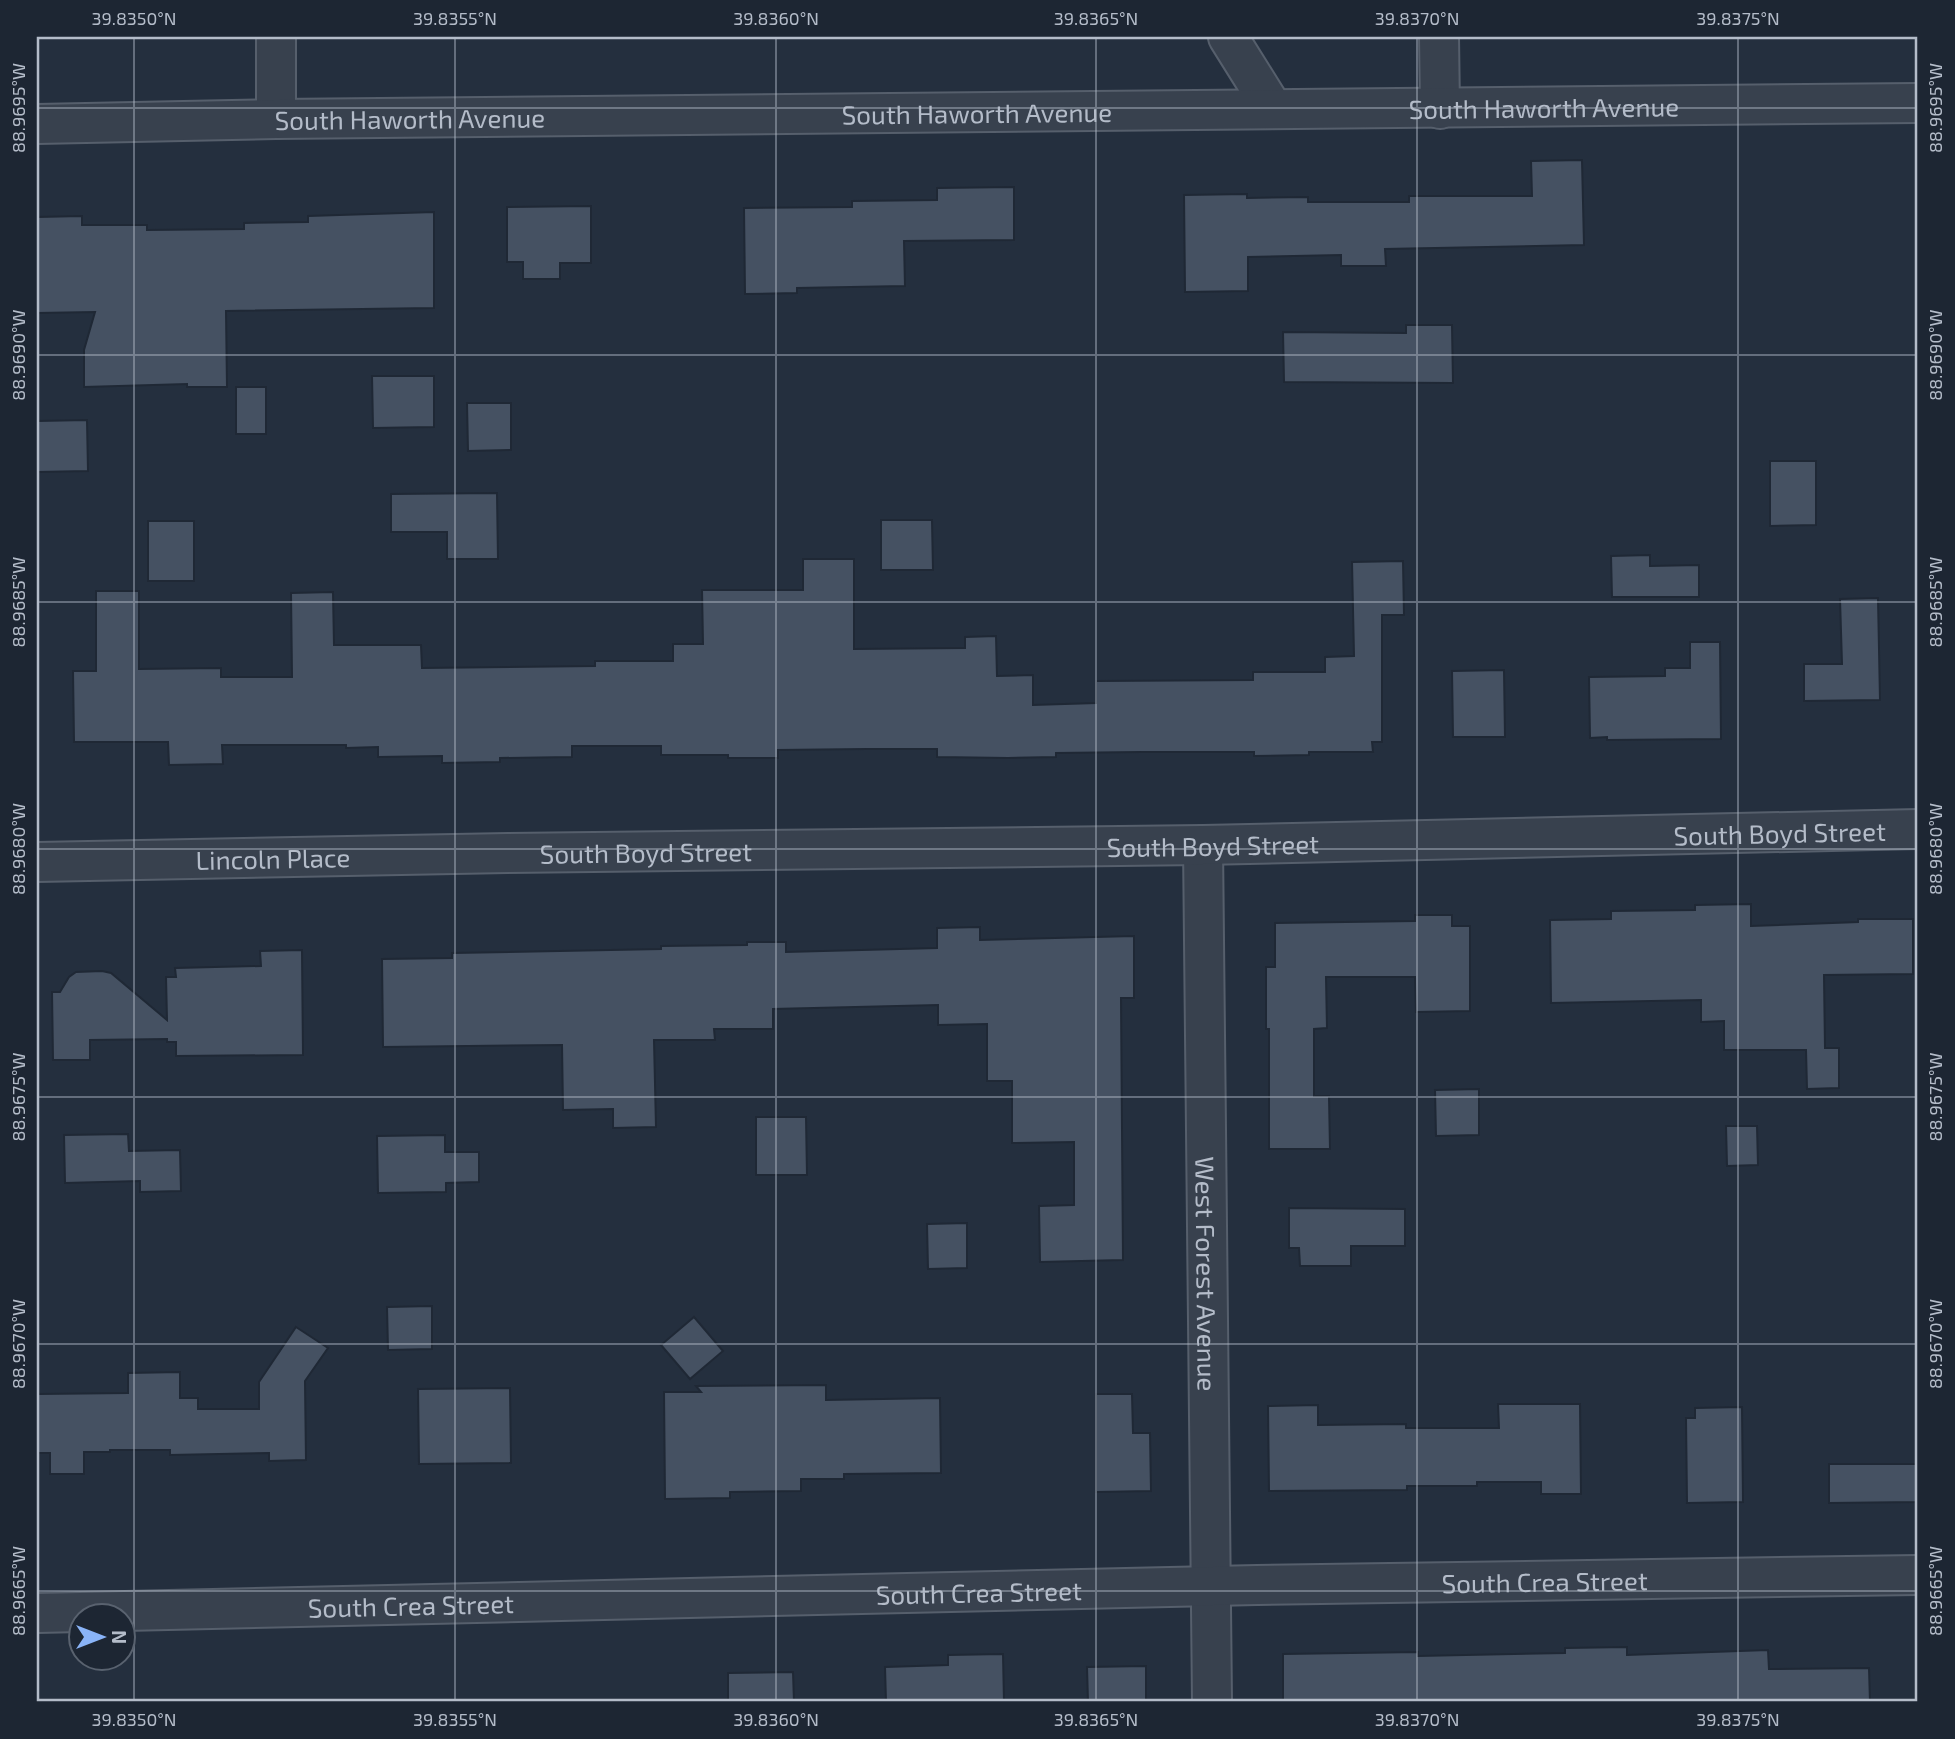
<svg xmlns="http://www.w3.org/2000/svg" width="1955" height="1739" viewBox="0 0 1955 1739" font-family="'Exo 2',sans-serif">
<rect width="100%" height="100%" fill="#242f3e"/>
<g fill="#455162" stroke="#1f2835" stroke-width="2">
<path d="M 1582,160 L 1584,245 L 1385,249 L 1386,266 L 1341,266 L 1341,255 L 1248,257 L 1248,291 L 1185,292 L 1184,195 L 1247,194 L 1247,198 L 1308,197 L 1308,202 L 1409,202 L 1409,196 L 1532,196 L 1531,161 Z"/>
<path d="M 1014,187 L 1014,240 L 904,241 L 905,286 L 797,288 L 797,293 L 745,294 L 744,208 L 852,207 L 852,201 L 937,200 L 937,188 Z"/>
<path d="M 591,206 L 591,263 L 560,263 L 560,279 L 523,279 L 523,262 L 507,262 L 507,207 Z"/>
<path d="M 434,212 L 434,308 L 226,311 L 227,387 L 187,387 L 187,384 L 84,387 L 84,350 L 95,312 L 37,313 L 37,217 L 82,216 L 82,225 L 147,225 L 147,230 L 244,229 L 244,223 L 308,222 L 308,216 Z"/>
<path d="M 1406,325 L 1452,325 L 1453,383 L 1284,382 L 1283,332 L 1406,333 Z"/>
<path d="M 372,376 L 434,376 L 434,427 L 373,428 Z"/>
<rect x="236" y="387" width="30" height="47"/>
<path d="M 467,403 L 511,403 L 511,450 L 468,451 Z"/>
<path d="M 87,420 L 88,471 L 37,472 L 37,421 Z"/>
<path d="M 1770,461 L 1816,461 L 1816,525 L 1770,526 Z"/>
<path d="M 497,493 L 498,559 L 447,559 L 447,532 L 391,532 L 391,494 Z"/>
<path d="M 881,520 L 932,520 L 933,570 L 881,570 Z"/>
<rect x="148" y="521" width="46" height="60"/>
<path d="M 1650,555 L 1650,566 L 1699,565 L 1699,597 L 1612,597 L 1611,556 Z"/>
<path d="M 803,559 L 854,559 L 854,649 L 965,648 L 965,637 L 996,636 L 997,676 L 1033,675 L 1033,705 L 1096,703 L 1096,681 L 1253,680 L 1253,672 L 1325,672 L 1325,657 L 1354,656 L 1352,562 L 1403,561 L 1404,615 L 1382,615 L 1382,742 L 1372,742 L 1373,752 L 1309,752 L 1309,755 L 1254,756 L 1254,752 L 1141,752 L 1056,753 L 1056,757 L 1008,758 L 937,757 L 937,749 L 866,749 L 778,750 L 778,758 L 728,758 L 728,755 L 661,755 L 661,746 L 572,746 L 572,757 L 500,758 L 500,762 L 442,763 L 442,756 L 378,757 L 378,747 L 346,748 L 346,745 L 222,745 L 223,764 L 169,765 L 168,742 L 74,742 L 73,671 L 96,671 L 96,591 L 139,591 L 139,669 L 221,668 L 221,677 L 292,677 L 291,593 L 333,592 L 334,645 L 421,645 L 422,668 L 595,666 L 595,661 L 673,661 L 673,644 L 703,644 L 702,590 L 803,590 Z"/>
<path d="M 1878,598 L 1880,700 L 1804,701 L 1804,664 L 1842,664 L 1840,599 Z"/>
<path d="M 1690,642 L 1720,642 L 1721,739 L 1607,740 L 1607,737 L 1590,738 L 1589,677 L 1665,676 L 1665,668 L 1690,668 Z"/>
<path d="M 1504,670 L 1505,737 L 1453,737 L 1452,671 Z"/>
<path d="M 1751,904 L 1751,926 L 1858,922 L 1858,919 L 1913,919 L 1913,974 L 1824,975 L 1825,1048 L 1839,1048 L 1839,1088 L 1807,1089 L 1806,1050 L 1724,1050 L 1724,1021 L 1701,1022 L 1701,1000 L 1551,1003 L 1550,920 L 1611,919 L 1611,911 L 1695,910 L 1695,905 Z"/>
<path d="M 1415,915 L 1452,915 L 1452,926 L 1470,926 L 1470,1011 L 1416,1012 L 1415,977 L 1326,977 L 1327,1028 L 1314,1029 L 1314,1096 L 1329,1096 L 1330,1149 L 1269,1149 L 1269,1029 L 1266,1029 L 1266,967 L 1275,967 L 1275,923 L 1415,921 Z"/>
<path d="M 980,927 L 980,940 L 1134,936 L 1134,998 L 1121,998 L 1123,1260 L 1040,1262 L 1039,1206 L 1074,1205 L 1074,1142 L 1012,1143 L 1012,1081 L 987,1081 L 987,1024 L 938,1025 L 938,1005 L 773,1009 L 773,1029 L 714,1029 L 715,1040 L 654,1040 L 656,1127 L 613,1128 L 613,1109 L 563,1110 L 562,1045 L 383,1047 L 382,959 L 452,958 L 452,953 L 661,949 L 661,946 L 747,945 L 747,942 L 786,942 L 786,952 L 937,948 L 937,928 Z"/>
<path d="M 302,950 L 303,1055 L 176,1056 L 176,1042 L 167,1042 L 167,1039 L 90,1040 L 90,1060 L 53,1060 L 52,992 L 60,992 L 69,977 L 76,972 L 102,971 L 111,973 L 167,1020 L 166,977 L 176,977 L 175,968 L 261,966 L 260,951 Z"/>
<path d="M 1479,1089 L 1479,1135 L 1436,1136 L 1435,1090 Z"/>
<path d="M 756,1117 L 806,1117 L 807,1175 L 756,1175 Z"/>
<path d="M 1726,1126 L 1757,1126 L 1758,1165 L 1727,1166 Z"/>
<path d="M 128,1134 L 129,1151 L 180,1150 L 181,1191 L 140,1192 L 140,1181 L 65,1183 L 64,1135 Z"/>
<path d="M 445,1135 L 445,1152 L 479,1152 L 479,1182 L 446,1183 L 446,1192 L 378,1193 L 377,1136 Z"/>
<path d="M 1289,1208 L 1405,1209 L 1405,1246 L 1351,1246 L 1351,1266 L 1300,1266 L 1299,1248 L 1289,1248 Z"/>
<path d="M 967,1223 L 967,1268 L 928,1269 L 927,1224 Z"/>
<path d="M 432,1306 L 432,1349 L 388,1350 L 387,1307 Z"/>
<path d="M 694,1317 L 723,1351 L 690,1379 L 661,1345 Z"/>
<path d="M 296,1327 L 328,1348 L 305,1381 L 306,1460 L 269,1461 L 269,1453 L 170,1455 L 170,1450 L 110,1450 L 110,1452 L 84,1452 L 84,1474 L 50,1474 L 50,1453 L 37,1453 L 37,1394 L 128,1393 L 128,1373 L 180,1372 L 180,1398 L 198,1398 L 198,1409 L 259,1409 L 259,1382 Z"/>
<path d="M 826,1385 L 826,1400 L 940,1398 L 941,1473 L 844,1474 L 844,1479 L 801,1479 L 801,1491 L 730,1492 L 730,1498 L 665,1499 L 664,1392 L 701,1392 L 696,1386 Z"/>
<path d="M 510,1388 L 511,1463 L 419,1464 L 418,1389 Z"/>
<path d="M 1096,1394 L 1132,1394 L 1133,1433 L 1150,1433 L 1151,1491 L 1096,1492 Z"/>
<path d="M 1498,1404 L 1580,1404 L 1581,1494 L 1541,1494 L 1541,1482 L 1477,1482 L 1477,1486 L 1407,1486 L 1407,1490 L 1269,1491 L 1268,1406 L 1318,1405 L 1318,1425 L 1406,1424 L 1406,1428 L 1499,1428 Z"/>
<path d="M 1742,1407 L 1743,1502 L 1687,1503 L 1686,1418 L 1695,1418 L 1695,1408 Z"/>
<path d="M 1829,1464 L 1918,1464 L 1918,1502 L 1829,1503 Z"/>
<path d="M 1627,1647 L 1627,1655 L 1768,1650 L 1769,1669 L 1869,1668 L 1870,1702 L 1283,1702 L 1283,1654 L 1418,1652 L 1418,1656 L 1565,1653 L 1565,1648 Z"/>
<path d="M 1003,1654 L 1004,1702 L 886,1702 L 885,1667 L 948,1665 L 948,1655 Z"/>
<path d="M 1146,1666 L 1146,1702 L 1088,1702 L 1087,1667 Z"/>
<path d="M 793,1672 L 794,1702 L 728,1702 L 728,1673 Z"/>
</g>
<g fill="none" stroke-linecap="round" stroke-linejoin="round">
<g stroke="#565f6c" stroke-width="42">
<g id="street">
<path d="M 276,37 L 276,119"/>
<path d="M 1228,37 L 1273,109"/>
<path d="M 1439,37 L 1440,109"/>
<path id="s1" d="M 37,124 L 276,119 L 1918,103"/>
<path id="s2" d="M 1203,845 L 1212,1702"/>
<path id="s3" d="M 37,862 L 508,853 L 1203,845 L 1918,829"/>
<path id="s4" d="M 37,1613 L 1257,1585 L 1918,1575"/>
</g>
</g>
<use href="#street" stroke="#38414e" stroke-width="38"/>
</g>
<path fill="none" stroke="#b4bcc9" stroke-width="2" stroke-opacity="0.45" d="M 134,37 L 134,1702M 455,37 L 455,1702M 776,37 L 776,1702M 1096,37 L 1096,1702M 1417,37 L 1417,1702M 1738,37 L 1738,1702M 37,108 L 1918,108M 37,355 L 1918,355M 37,602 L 1918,602M 37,849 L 1918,849M 37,1097 L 1918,1097M 37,1344 L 1918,1344M 37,1591 L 1918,1591"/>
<g text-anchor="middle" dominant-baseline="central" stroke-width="7" stroke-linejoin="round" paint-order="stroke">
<g font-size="26" fill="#b4bcc9" stroke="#1d2633">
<text stroke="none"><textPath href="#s1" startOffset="1507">South Haworth Avenue</textPath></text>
<text stroke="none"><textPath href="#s1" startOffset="940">South Haworth Avenue</textPath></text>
<text stroke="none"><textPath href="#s1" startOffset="373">South Haworth Avenue</textPath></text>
<text stroke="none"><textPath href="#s3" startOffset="1743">South Boyd Street</textPath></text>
<text stroke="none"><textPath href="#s3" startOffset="1176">South Boyd Street</textPath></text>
<text stroke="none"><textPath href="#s3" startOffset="609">South Boyd Street</textPath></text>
<text stroke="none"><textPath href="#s3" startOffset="236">Lincoln Place</textPath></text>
<text stroke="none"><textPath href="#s2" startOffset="429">West Forest Avenue</textPath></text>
<text stroke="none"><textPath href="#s4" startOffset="1508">South Crea Street</textPath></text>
<text stroke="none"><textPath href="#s4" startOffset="942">South Crea Street</textPath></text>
<text stroke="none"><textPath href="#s4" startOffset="374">South Crea Street</textPath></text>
</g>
</g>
<rect width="1955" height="1739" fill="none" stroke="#1d2633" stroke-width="77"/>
<g transform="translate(102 1637) rotate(90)"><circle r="33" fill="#1d2633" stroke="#59626f" stroke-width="2"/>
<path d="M0-5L12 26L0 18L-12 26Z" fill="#8ab4f8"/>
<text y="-10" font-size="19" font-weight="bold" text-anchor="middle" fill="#b4bcc9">N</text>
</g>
<rect x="38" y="38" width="1878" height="1662" fill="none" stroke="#b4bcc9" stroke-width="2.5"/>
<g font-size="18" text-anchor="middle" fill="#b4bcc9">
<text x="134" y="25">39.8350°N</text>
<text x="455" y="25">39.8355°N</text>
<text x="776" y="25">39.8360°N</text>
<text x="1096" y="25">39.8365°N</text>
<text x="1417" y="25">39.8370°N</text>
<text x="1738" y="25">39.8375°N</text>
<text transform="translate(1936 108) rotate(-90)" y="6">88.9695°W</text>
<text transform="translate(19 108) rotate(-90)" y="6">88.9695°W</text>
<text transform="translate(1936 355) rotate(-90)" y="6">88.9690°W</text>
<text transform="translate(19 355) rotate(-90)" y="6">88.9690°W</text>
<text transform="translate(1936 602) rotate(-90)" y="6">88.9685°W</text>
<text transform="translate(19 602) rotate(-90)" y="6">88.9685°W</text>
<text transform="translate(1936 849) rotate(-90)" y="6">88.9680°W</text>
<text transform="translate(19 849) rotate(-90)" y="6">88.9680°W</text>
<text transform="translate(19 1097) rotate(-90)" y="6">88.9675°W</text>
<text transform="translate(1936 1097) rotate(-90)" y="6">88.9675°W</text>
<text transform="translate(1936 1344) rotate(-90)" y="6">88.9670°W</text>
<text transform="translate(19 1344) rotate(-90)" y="6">88.9670°W</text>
<text transform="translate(1936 1591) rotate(-90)" y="6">88.9665°W</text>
<text transform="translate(19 1591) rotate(-90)" y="6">88.9665°W</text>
<text x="134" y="1726">39.8350°N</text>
<text x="455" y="1726">39.8355°N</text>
<text x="776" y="1726">39.8360°N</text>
<text x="1096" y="1726">39.8365°N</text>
<text x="1417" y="1726">39.8370°N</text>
<text x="1738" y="1726">39.8375°N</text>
</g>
</svg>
